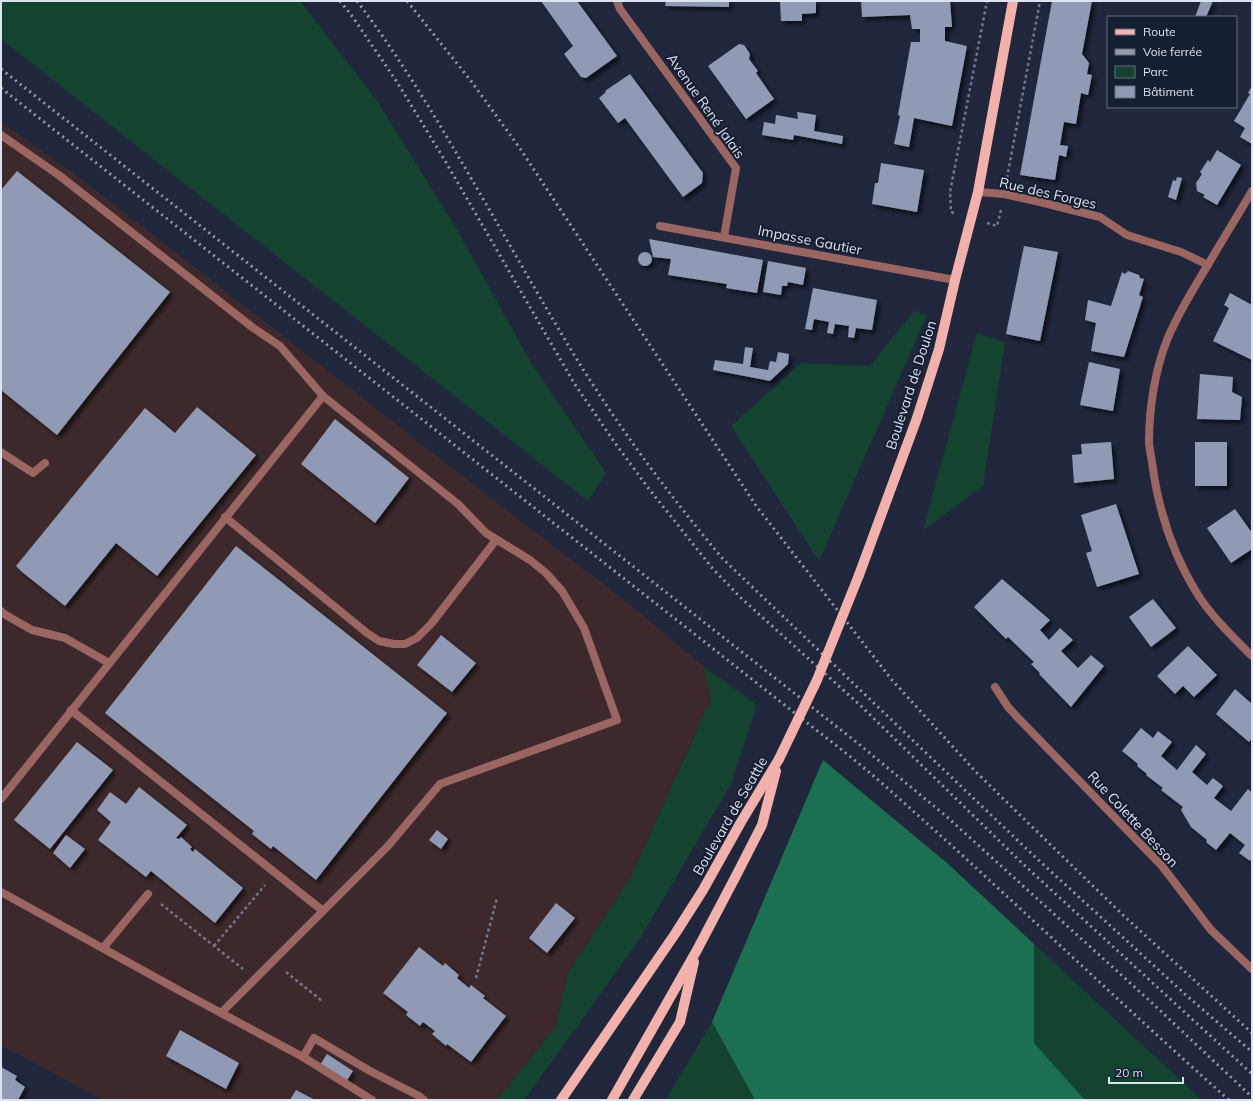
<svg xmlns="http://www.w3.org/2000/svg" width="1253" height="1101" viewBox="0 0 1253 1101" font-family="Mulish,sans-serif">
<defs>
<filter id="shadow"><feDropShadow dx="3.5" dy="3.5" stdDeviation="2" flood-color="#0009"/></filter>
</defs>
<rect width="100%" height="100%" fill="#20273d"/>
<path fill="#3d292c" d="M 1,122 L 80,178 L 488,496 L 629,604 L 704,667 L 711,699 L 631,877 L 568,973 L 556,1026 L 497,1100 L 103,1100 L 1,1045 Z"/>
<g fill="#144330">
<path d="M 1,1 L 300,1 L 375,98 L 456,228 L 531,363 L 606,473 L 588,501 L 1,39 Z"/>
<path d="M 914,311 L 927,315 L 819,561 L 731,426 L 801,363 L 870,366 Z"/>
<path d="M 977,333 L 1005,342 L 983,486 L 923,530 Z"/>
<path d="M 704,667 L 757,705 L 731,784 L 639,940 L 524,1100 L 497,1100 L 556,1026 L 568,973 L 631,877 L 711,699 Z"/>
<path d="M 1034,944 L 1179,1079 L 1202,1100 L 1085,1100 L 1034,1043 Z"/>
<path d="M 712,1022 L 755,1100 L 666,1100 Z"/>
</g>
<path fill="#1a7050" d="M 823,760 L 947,863 L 1034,944 L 1034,1043 L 1085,1100 L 755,1100 L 712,1022 Z"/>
<g fill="#909ab5" filter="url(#shadow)">
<path d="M 541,1 L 577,1 L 617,56 L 586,78 L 581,77 L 564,54 L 573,46 Z"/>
<path d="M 666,1 L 729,1 L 729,7 L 665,6 Z"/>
<path d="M 780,1 L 816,1 L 816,13 L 802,14 L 802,21 L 781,21 Z"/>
<path d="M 861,1 L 950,1 L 952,27 L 945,27 L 945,41 L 967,46 L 952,126 L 914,118 L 909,147 L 894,144 L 900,116 L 898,115 L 911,42 L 920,42 L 920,29 L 912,29 L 910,15 L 862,17 Z"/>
<path d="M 1052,1 L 1092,1 L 1082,54 L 1089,63 L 1087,74 L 1092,75 L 1088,95 L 1081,93 L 1076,124 L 1064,122 L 1060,145 L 1068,146 L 1066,157 L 1059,155 L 1055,180 L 1020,175 Z"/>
<path d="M 1201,1 L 1213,1 L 1206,17 L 1195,17 Z"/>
<path d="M 739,44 L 744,45 L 750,54 L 749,59 L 758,71 L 756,73 L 774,99 L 746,119 L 708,66 Z"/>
<path d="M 630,74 L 703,173 L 702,183 L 683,197 L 625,118 L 618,123 L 599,98 L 606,92 L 605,91 Z"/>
<path d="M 1252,86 L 1252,144 L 1240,137 L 1245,128 L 1234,121 L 1250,94 L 1248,93 Z"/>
<path d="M 797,112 L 816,115 L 814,131 L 843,136 L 842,144 L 794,135 L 793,140 L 762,135 L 764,122 L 775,124 L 776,115 L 798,119 Z"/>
<path d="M 1217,150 L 1241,165 L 1217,205 L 1203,197 L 1205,195 L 1197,191 L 1196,183 L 1202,174 L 1200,172 L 1208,160 L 1210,162 Z"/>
<path d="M 881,163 L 924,170 L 917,212 L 872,204 L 875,183 L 878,183 Z"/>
<path d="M 17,171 L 170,292 L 57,435 L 1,390 L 1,190 Z"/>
<path d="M 1177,177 L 1182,178 L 1176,200 L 1168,197 L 1173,180 L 1176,181 Z"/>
<path d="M 649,239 L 763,260 L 757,293 L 726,288 L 727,284 L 668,275 L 671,259 L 653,257 Z"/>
<path d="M 1024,246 L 1058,252 L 1040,341 L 1006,334 Z"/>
<circle cx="645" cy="259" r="7"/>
<path d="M 768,261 L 806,268 L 803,285 L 788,282 L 787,286 L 782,286 L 781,295 L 763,292 Z"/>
<path d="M 1128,271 L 1139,275 L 1140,278 L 1144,279 L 1139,295 L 1143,297 L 1124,357 L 1091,351 L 1096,323 L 1085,320 L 1088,300 L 1111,306 L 1122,272 L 1125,274 Z"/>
<path d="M 813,288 L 877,300 L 872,330 L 856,328 L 854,338 L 848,337 L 849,326 L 835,324 L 833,334 L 827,333 L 829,322 L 814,319 L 812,330 L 805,329 Z"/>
<path d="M 1230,293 L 1252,305 L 1252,360 L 1213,341 L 1229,308 L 1224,305 Z"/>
<path d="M 745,347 L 753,348 L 750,367 L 768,370 L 770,361 L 776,362 L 778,352 L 789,354 L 788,364 L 770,381 L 713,370 L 715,360 L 743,364 Z"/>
<path d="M 1089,362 L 1120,369 L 1113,411 L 1080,405 Z"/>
<path d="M 1200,374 L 1233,377 L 1232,392 L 1242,397 L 1240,420 L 1197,419 Z"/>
<path d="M 197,407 L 256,455 L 157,576 L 116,543 L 65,606 L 22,572 L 16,566 L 145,408 L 175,433 Z"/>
<path d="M 335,419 L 409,478 L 375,523 L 301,464 Z"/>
<path d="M 1111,442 L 1114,479 L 1074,483 L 1072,455 L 1082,454 L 1081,444 Z"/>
<rect x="1195" y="442" width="32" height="44"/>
<path d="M 1116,504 L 1139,574 L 1097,587 L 1086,553 L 1092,551 L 1081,515 Z"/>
<path d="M 1235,509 L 1252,533 L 1252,549 L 1231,563 L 1207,528 Z"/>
<path d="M 236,546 L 447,713 L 316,880 L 273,846 L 271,849 L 252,834 L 254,831 L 105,713 Z"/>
<path d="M 1002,579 L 1050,620 L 1040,630 L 1049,640 L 1060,628 L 1073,640 L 1061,651 L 1078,668 L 1091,655 L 1104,666 L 1071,707 L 1039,674 L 1040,673 L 1031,664 L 1034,662 L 1008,637 L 1006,639 L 974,607 Z"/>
<path d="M 1153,599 L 1176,628 L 1151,647 L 1129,617 Z"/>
<path d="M 441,635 L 476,663 L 452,692 L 417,665 Z"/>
<path d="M 1188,646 L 1217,675 L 1194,697 L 1183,686 L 1175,694 L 1157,676 Z"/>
<path d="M 1235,689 L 1252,704 L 1252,738 L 1249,742 L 1216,714 Z"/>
<path d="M 1141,728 L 1153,738 L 1158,731 L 1172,742 L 1161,756 L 1177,770 L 1196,745 L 1206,754 L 1192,772 L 1207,785 L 1213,778 L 1223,786 L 1214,798 L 1231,811 L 1248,789 L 1252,793 L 1252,858 L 1250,861 L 1239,853 L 1245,845 L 1230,833 L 1216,850 L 1206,842 L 1207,840 L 1191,827 L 1181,810 L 1183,807 L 1161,790 L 1163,788 L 1146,775 L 1147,774 L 1137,766 L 1138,764 L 1122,751 Z"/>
<path d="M 77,742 L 113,770 L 50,849 L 14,820 Z"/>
<path d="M 139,787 L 187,825 L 176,838 L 179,839 L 181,837 L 192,847 L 190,849 L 193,852 L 195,849 L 243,888 L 215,923 L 151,871 L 146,877 L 98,840 L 111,822 L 97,810 L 110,792 L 126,804 Z"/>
<path d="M 437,830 L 448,839 L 441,849 L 429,840 Z"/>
<path d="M 66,835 L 85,849 L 70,868 L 53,853 Z"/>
<path d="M 556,903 L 575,918 L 547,953 L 529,938 Z"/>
<path d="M 419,947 L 443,966 L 445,963 L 459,975 L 457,978 L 469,988 L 471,985 L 485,996 L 483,998 L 506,1016 L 471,1062 L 447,1044 L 446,1046 L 432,1034 L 435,1031 L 423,1022 L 420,1026 L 406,1015 L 408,1012 L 383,993 Z"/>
<path d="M 180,1030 L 239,1063 L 226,1089 L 166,1056 Z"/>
<path d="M 327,1054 L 353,1071 L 346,1082 L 320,1065 Z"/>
<path d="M 1,1067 L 17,1076 L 15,1080 L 25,1087 L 18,1100 L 1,1100 Z"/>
<path d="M 296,1090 L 315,1100 L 290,1100 Z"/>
</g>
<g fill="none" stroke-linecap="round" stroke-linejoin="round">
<g stroke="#72788b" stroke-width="2.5" stroke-dasharray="3 3" stroke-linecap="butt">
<path d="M 1007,178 L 1040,1"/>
<path d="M 954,213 L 951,212 L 950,192 L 987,1"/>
<path d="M 987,223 L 997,226 L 1001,210"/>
<path d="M 161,904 L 243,969"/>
<path d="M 214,946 L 265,885"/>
<path d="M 286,972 L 322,1001"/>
<path d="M 476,978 L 497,898"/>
</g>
<g stroke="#9b6662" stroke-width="8">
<path d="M 1,135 L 60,176 L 252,327 L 280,346 L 323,396 L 458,504 L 486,533 L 530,560 L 546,573 L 562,591 L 584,628 L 617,720 L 440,784 L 388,846 L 221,1013"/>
<path d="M 1,452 L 33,473 L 45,463"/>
<path d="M 225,517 L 367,633 L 379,641 L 394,644 L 405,644 L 417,638 L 431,624 L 496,540"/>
<path d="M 1,611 L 4,614 L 32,630 L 65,638 L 109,663"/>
<path d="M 71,710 L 323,911"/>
<path d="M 1,799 L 323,396"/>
<path d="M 1,892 L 182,992 L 303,1057 L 372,1100"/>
<path d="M 103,948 L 148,894"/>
<path d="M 303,1057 L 314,1038 L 370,1071 L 419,1096 L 424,1100"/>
</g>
<g stroke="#9b6662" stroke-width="8">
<path d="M 617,1 L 620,9 L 736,168 L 724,237"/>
<path d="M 1252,191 C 1238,215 1223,239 1209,263 C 1194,288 1178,313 1167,340 C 1155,370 1149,409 1149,441 C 1149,448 1151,455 1152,462 C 1158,509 1173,555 1198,595 C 1213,618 1233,637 1252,656"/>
<path d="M 978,192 L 1004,194 L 1040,202 L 1100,217 L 1127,235 L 1181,252 L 1208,265"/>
<path d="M 660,226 L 955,280"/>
<path d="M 995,687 L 1008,707 L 1021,721 L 1162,866 L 1211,930 L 1252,969"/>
</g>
<g stroke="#f3b1ab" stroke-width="10">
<path d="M 859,575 L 917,418 L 939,349 L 955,280 L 978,192 L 1013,1"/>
<path d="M 561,1100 L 675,934 L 703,890 L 741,822 L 779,759"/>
<path d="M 612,1100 L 697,950 L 738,872 L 762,825 L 776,771"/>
<path d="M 633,1100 L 680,1022 L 694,962"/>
</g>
<g stroke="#949bac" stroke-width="3" stroke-dasharray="2 4" stroke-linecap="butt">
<path d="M 340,1 L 352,16 L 397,82 L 444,159 L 574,383 L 615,443 L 649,489 L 713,569 L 741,598 L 861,706 L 1023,864 L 1252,1074"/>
<path d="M 357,1 C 383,35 407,72 430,109 C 475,183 517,259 561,333 C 608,413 663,488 723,559 L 1033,855 L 1187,996 L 1252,1052"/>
<path d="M 407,1 L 471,81 L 519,147 L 757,507 L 892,680 L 975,771 L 1022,817 L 1124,916 L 1252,1033"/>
<path d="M 1,69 L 855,741 L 946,816 L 1150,1001 L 1252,1097"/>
<path d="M 1,88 L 791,710 C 822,735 855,759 885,786 C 1002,889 1113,997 1229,1100"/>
</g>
<path stroke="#f3b1ab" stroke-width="10" d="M 779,759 L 817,680 L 859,575"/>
</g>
<g text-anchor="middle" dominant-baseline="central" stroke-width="4" stroke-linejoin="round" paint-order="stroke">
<g font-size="14" fill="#dce2f0" stroke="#161e32">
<text transform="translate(706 106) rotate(55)">Avenue René Jalais</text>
<text transform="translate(1048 193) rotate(13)">Rue des Forges</text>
<text transform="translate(810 240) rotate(11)">Impasse Gautier</text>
<text transform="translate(911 385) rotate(-72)">Boulevard de Doulon</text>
<text transform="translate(730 816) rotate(-60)">Boulevard de Seattle</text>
<text transform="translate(1133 819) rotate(47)">Rue Colette Besson</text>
</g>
</g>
<rect width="1253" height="1101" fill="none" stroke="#dce2f0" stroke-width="4"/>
<rect x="1107" y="16" width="130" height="92" fill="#161e32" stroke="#656c7e"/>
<rect x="1115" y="29" width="20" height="6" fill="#f3b1ab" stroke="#656c7e"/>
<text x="1143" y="36" font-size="12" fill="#dce2f0">Route</text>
<rect x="1115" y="49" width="20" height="6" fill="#949bac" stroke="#656c7e"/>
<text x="1143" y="56" font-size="12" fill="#dce2f0">Voie ferrée</text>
<rect x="1115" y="66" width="20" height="12" fill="#144330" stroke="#656c7e"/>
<text x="1143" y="76" font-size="12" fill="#dce2f0">Parc</text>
<rect x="1115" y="86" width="20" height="12" fill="#909ab5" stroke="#656c7e"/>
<text x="1143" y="96" font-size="12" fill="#dce2f0">Bâtiment</text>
<path d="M1109 1077v6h74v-6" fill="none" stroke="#dce2f0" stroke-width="2"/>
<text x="1115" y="1077" font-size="12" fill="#dce2f0" stroke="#161e32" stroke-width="3" paint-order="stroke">20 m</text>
</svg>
